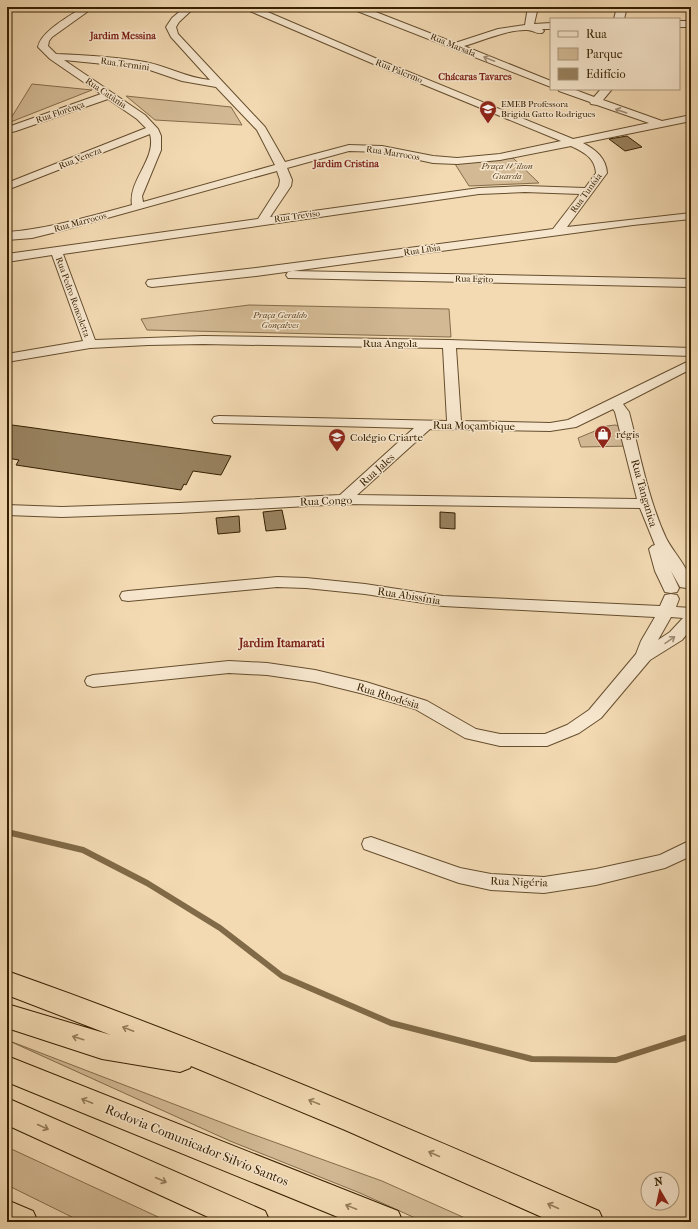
<svg xmlns="http://www.w3.org/2000/svg" width="698" height="1229" viewBox="0 0 698 1229" font-family="'IM FELL French Canon',serif">
<rect width="100%" height="100%" fill="#f3dab3"/>
<filter id="stains"><feTurbulence type="fractalNoise" baseFrequency=".005" numOctaves="4"/><feColorMatrix values="0 0 0 0 .2 0 0 0 0 .09 0 0 0 0 .02 0 0 0 .5 -.17"/></filter>
<radialGradient id="worn" r=".72"><stop offset=".6" stop-color="#630" stop-opacity="0"/><stop offset="1" stop-color="#630" stop-opacity=".3"/></radialGradient>
<g fill="#d3ba95" stroke="#846d4b">
<path d="M 32,84 L 92,90 L 8,123 Z"/>
<path d="M 126,96 L 231,107 L 242,125 L 155,120 Z"/>
<path d="M 513,158 L 539,183 L 469,186 L 455,164 Z"/>
<path d="M 249,305 L 449,309 L 451,337 L 147,330 L 141,319 Z"/>
<path d="M 615,425 L 619,426 L 630,446 L 581,447 L 578,438 L 607,426 Z"/>
<path d="M 7,1040 L 249,1133 L 382,1181 L 474,1222 L 424,1222 L 360,1193 L 230,1141 Z"/>
<path d="M 7,1147 L 169,1222 L 82,1222 L 7,1185 Z"/>
</g>
<g fill="none" stroke-linecap="round" stroke-linejoin="round">
<path stroke="#816a47" stroke-width="6" d="M 7,832 L 83,850 L 147,883 L 220,928 L 282,976 L 391,1023 L 532,1059 L 616,1060 L 691,1036"/>
</g>
<g fill="#98815e" stroke="#362001">
<path d="M 627,136 L 642,147 L 625,151 L 609,139 Z"/>
<path d="M 12,425 L 27,427 L 231,456 L 221,475 L 193,471 L 186,485 L 184,484 L 181,490 L 16,465 L 19,460 L 7,458 L 7,431 Z"/>
<path d="M 282,510 L 286,529 L 266,531 L 263,512 Z"/>
<path d="M 440,512 L 455,513 L 455,529 L 440,528 Z"/>
<path d="M 239,516 L 240,532 L 218,534 L 216,518 Z"/>
</g>
<g fill="none" stroke-linecap="round" stroke-linejoin="round">
<g stroke="#654e2e" stroke-width="2">
<g id="street">
<path d="M 83,7 L 94,7 L 52,37 L 49,41 L 48,46 L 56,54 C 85,55 116,57 145,62 C 167,66 187,78 210,80 L 171,37 L 166,27 L 172,18 L 185,7 L 195,7 L 179,22 L 176,27 L 178,34 L 265,127 L 285,162 L 349,145 L 382,146 L 433,156 L 457,158 L 500,154 L 561,141 L 376,65 L 245,9 L 243,7 L 256,7 L 382,61 L 573,139 L 649,123 L 597,105 L 591,104 L 590,102 L 559,91 L 558,89 L 573,89 L 594,97 L 601,89 L 612,89 L 603,100 L 662,121 L 691,115 L 691,121 L 583,143 C 596,150 606,158 607,173 L 567,227 L 691,213 L 691,219 L 633,225 L 256,276 L 152,287 L 148,286 L 146,283 L 148,280 L 256,268 L 553,229 L 580,194 L 525,192 L 479,194 L 63,254 L 95,340 L 203,336 L 449,340 L 691,348 L 691,356 L 456,348 L 461,421 L 550,423 L 568,420 L 691,360 L 691,369 L 623,404 L 629,412 C 640,454 648,499 666,538 C 674,554 691,569 691,587 L 686,588 L 680,587 L 671,571 L 679,588 L 677,592 L 671,593 L 665,592 L 655,571 L 649,549 L 652,546 L 655,545 L 640,508 L 344,504 L 179,513 L 62,517 L 7,515 L 7,505 L 62,507 L 179,503 L 340,495 L 414,428 L 214,423 L 212,420 L 214,417 L 219,416 L 447,421 L 443,348 L 203,344 L 148,345 L 90,348 L 7,362 L 7,354 L 83,341 L 52,255 L 7,262 L 7,254 L 258,219 L 279,186 L 280,180 L 277,171 L 64,230 L 32,238 L 7,240 L 7,232 C 50,229 90,216 132,205 C 128,180 157,159 150,134 L 7,190 L 7,183 L 146,128 L 137,119 L 108,99 L 16,131 L 12,132 L 7,129 L 8,127 L 101,94 L 50,59 L 38,47 C 41,31 70,16 83,7 ZM 64,60 L 144,68 L 182,81 L 216,87 L 257,130 L 275,165 L 143,202 L 142,196 L 161,150 L 161,136 L 158,129 L 145,115 ZM 571,146 C 584,152 595,158 596,173 L 585,188 L 525,186 L 479,188 L 270,217 L 291,186 L 292,180 L 287,168 L 349,151 L 382,152 L 433,163 L 457,164 L 500,160 ZM 613,409 L 615,412 L 637,499 L 357,495 L 430,429 L 550,431 L 576,427 Z"/>
<path d="M 350,7 L 363,7 L 455,43 L 498,29 L 525,25 L 528,7 L 538,7 L 534,24 L 551,23 L 551,29 L 542,29 L 544,31 L 542,33 C 536,34 533,30 527,30 C 509,29 482,41 464,46 L 551,81 L 551,87 L 352,9 Z"/>
<path d="M 617,7 L 627,7 L 624,19 L 614,19 Z"/>
<rect x="679" y="21" width="12" height="6"/>
<path d="M 292,271 L 691,279 L 691,287 L 288,278 L 286,275 L 288,272 Z"/>
<path d="M 277,577 L 306,578 L 365,584 L 443,596 L 660,606 L 665,595 L 671,594 L 677,595 L 679,599 L 676,607 L 691,608 L 691,629 L 682,640 L 650,660 L 601,718 L 579,733 L 547,746 L 500,746 L 465,738 L 415,709 L 364,694 L 315,682 L 267,675 L 229,673 L 93,687 L 87,685 L 85,681 L 87,677 L 93,675 L 229,661 L 267,663 L 315,670 L 366,682 L 427,701 L 476,729 L 500,734 L 545,734 L 567,725 L 589,710 L 636,654 L 641,641 L 655,617 L 443,606 L 365,594 L 306,588 L 277,587 L 128,601 L 122,600 L 120,596 L 122,592 L 128,591 ZM 671,617 L 683,618 L 670,632 L 658,640 Z"/>
<path d="M 371,837 L 460,868 L 491,874 L 544,877 L 596,869 L 660,855 L 691,840 L 691,856 L 665,868 L 596,885 L 544,893 L 491,890 L 459,883 L 364,849 L 362,844 L 364,839 Z"/>
</g>
</g>
<g stroke="#362001" stroke-width="2">
<g id="highway">
<path d="M 7,971 C 208,1042 404,1126 599,1211 L 604,1222 L 553,1222 L 345,1130 L 191,1066 L 190,1068 L 180,1072 L 102,1059 L 7,1028 L 7,1004 L 111,1035 L 7,995 Z"/>
<path d="M 7,1056 L 398,1211 L 403,1222 L 350,1222 L 7,1082 Z"/>
<path d="M 7,1098 L 265,1211 L 270,1222 L 219,1222 L 7,1125 Z"/>
<path d="M 7,1200 L 33,1211 L 38,1222 L 7,1222 Z"/>
</g>
</g>
<use href="#street" fill="#f7e7ce" fill-rule="evenodd"/>
<use href="#highway" fill="#f3dab3" fill-rule="evenodd"/>
</g>
<defs><path id="oneway-shaft" d="M-6 0H5M1.5-3L5.5 0L1.5 3" fill="none" stroke-width="1.6" stroke-linecap="round" stroke-linejoin="round"/></defs>
<g stroke="#a08d72">
<use href="#oneway-shaft" transform="translate(489 59) rotate(-158)"/>
<use href="#oneway-shaft" transform="translate(621 111) rotate(-161)"/>
<use href="#oneway-shaft" transform="translate(670 640) rotate(-35)"/>
</g>
<g stroke="#947d5a">
<use href="#oneway-shaft" transform="translate(128 1029) rotate(-159)"/>
<use href="#oneway-shaft" transform="translate(78 1038) rotate(-163)"/>
<use href="#oneway-shaft" transform="translate(87 1101) rotate(-158)"/>
<use href="#oneway-shaft" transform="translate(314 1102) rotate(-158)"/>
<use href="#oneway-shaft" transform="translate(43 1127) rotate(24)"/>
<use href="#oneway-shaft" transform="translate(434 1154) rotate(-156)"/>
<use href="#oneway-shaft" transform="translate(161 1180) rotate(24)"/>
<use href="#oneway-shaft" transform="translate(553 1206) rotate(-156)"/>
<use href="#oneway-shaft" transform="translate(351 1207) rotate(-158)"/>
</g>
<defs>
<g id="school-pin" transform="scale(0.9)"><path d="M0 17L-7.5 6A9.5 9.5 0 1 1 7.5 6Z" fill="#8f2418" stroke="#f7e7ce"/><path d="M0-5L7-2L0 1L-7-2ZM-4 1L0 2.5L4 1V4Q0 6-4 4Z" fill="#fff"/></g>
<g id="shop-pin" transform="scale(0.9)"><path d="M0 17L-7.5 6A9.5 9.5 0 1 1 7.5 6Z" fill="#8f2418" stroke="#f7e7ce"/><path d="M-5-2.5h2.3a2.7 3.5 0 0 1 5.4 0H5L5.5 6h-11ZM-1.5-2.5h3a1.5 2.3 0 0 0-3 0Z" fill="#fff"/></g>
</defs>
<g fill-rule="evenodd">
<use href="#school-pin" x="488" y="109"/>
<use href="#shop-pin" x="603" y="434"/>
<use href="#school-pin" x="337" y="437"/>
</g>
<g text-anchor="middle" dominant-baseline="central" stroke-width="3" stroke-linejoin="round" paint-order="stroke">
<g font-size="9" fill="#362001" stroke="#f7e7ce">
<text transform="translate(453 45) rotate(22)">Rua Marsala</text>
<text transform="translate(125 64) rotate(8)">Rua Termini</text>
<text transform="translate(399 71) rotate(22)">Rua Palermo</text>
<text transform="translate(106 93) rotate(34)">Rua Catânia</text>
<text transform="translate(60 112) rotate(-19)">Rua Florênça</text>
<text transform="translate(393 153) rotate(9)">Rua Marrocos</text>
<text transform="translate(80 158) rotate(-22)">Rua Veneza</text>
<text transform="translate(586 193) rotate(-54)">Rua Tunísia</text>
<text transform="translate(297 216) rotate(-8)">Rua Treviso</text>
<text transform="translate(80 222) rotate(-15)">Rua Marrocos</text>
<text transform="translate(422 250) rotate(-8)">Rua Líbia</text>
<text transform="translate(474 279) rotate(1)">Rua Egito</text>
<text transform="translate(73 297) rotate(70)">Rua Pedro Roncoletta</text>
</g>
<g font-size="9" fill="#362001" stroke="#f7e7ce" text-anchor="start">
<text x="501" y="104">EMEB Professora<tspan x="501" dy="10">Brigida Gatto Rodrigues</tspan></text>
</g>
<g font-size="9" font-style="italic" fill="#5d4626" stroke="#f7e7ce">
<text x="507" y="166">Praça Wilson<tspan x="507" dy="10">Guarda</tspan></text>
<text x="280" y="315">Praça Geraldo<tspan x="280" dy="10">Gonçalves</tspan></text>
</g>
<g font-size="10" font-weight="bold" fill="#7a1f14" stroke="#f7e7ce">
<text x="123" y="36">Jardim Messina</text>
<text x="475" y="77">Chácaras Tavares</text>
<text x="346" y="164">Jardim Cristina</text>
</g>
<g font-size="11" fill="#362001" stroke="#f7e7ce">
<text x="390" y="343">Rua Angola</text>
<text transform="translate(474 426) rotate(1)">Rua Moçambique</text>
<text transform="translate(377 470) rotate(-42)">Rua Jales</text>
<text transform="translate(644 493) rotate(74)">Rua Tanganica</text>
<text transform="translate(326 501) rotate(-2)">Rua Congo</text>
<text transform="translate(409 596) rotate(9)">Rua Abissínia</text>
<text transform="translate(388 696) rotate(17)">Rua Rhodésia</text>
<text transform="translate(519 882) rotate(2)">Rua Nigéria</text>
</g>
<g font-size="11" fill="#362001" stroke="#f7e7ce" text-anchor="start">
<text x="616" y="434">régis</text>
<text x="350" y="437">Colégio Criarte</text>
</g>
<g font-size="12" font-weight="bold" fill="#7a1f14" stroke="#f7e7ce">
<text x="282" y="643">Jardim Itamarati</text>
</g>
<g font-size="13" fill="#362001" stroke="#f7e7ce">
<text transform="translate(197 1145) rotate(22)">Rodovia Comunicador Silvio Santos</text>
</g>
</g>
<rect width="698" height="1229" fill="none" stroke="#f3dab3" stroke-width="24"/>
<rect x="8" y="8" width="682" height="1213" fill="none" stroke="#362001" stroke-width="2"/>
<rect x="12" y="12" width="674" height="1205" fill="none" stroke="#362001"/>
<rect x="550" y="18" width="130" height="72" fill="#f7e7ce" stroke="#aa977c"/>
<rect x="558" y="31" width="20" height="6" fill="#f7e7ce" stroke="#aa977c"/>
<text x="586" y="38" font-size="12" fill="#362001">Rua</text>
<rect x="558" y="48" width="20" height="12" fill="#d3ba95" stroke="#aa977c"/>
<text x="586" y="58" font-size="12" fill="#362001">Parque</text>
<rect x="558" y="68" width="20" height="12" fill="#98815e" stroke="#aa977c"/>
<text x="586" y="78" font-size="12" fill="#362001">Edifício</text>
<g transform="translate(660 1191) rotate(351)"><circle r="19" fill="#f7e7ce" stroke="#aa977c"/>
<path d="M0-3L7 15L0 10L-7 15Z" fill="#8f2418"/>
<text y="-6" font-size="11" font-weight="bold" text-anchor="middle" fill="#362001">N</text>
</g>
<rect width="100%" height="100%" filter="url(#stains)"/>
<rect width="100%" height="100%" fill="url(#worn)"/>
</svg>
